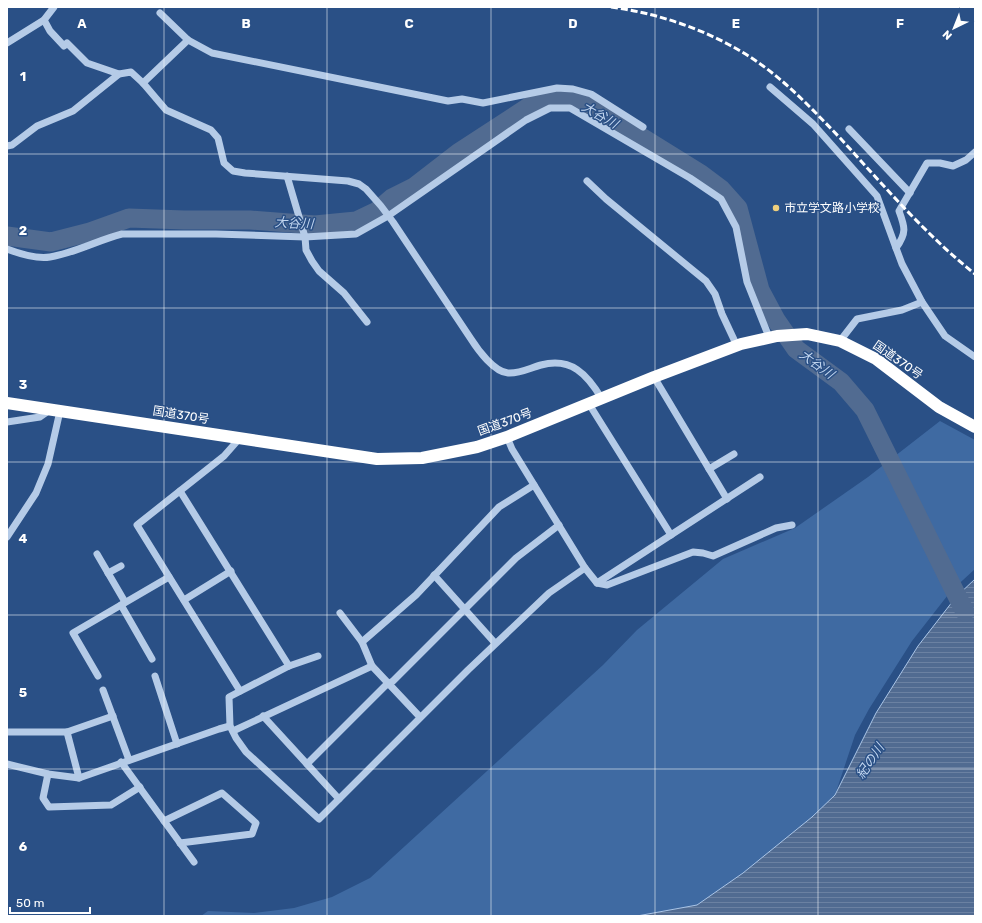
<svg xmlns="http://www.w3.org/2000/svg" width="982" height="923" viewBox="0 0 982 923" font-family="Rubik,'Noto Sans JP',sans-serif">
<defs>
<pattern id="water-rules" width="6" height="5" patternUnits="userSpaceOnUse"><rect width="6" height="5" fill="#516b91"/><path d="M0 2.5h6" fill="none" stroke="#6b81a2"/></pattern>
</defs>
<rect width="100%" height="100%" fill="#2a5086"/>
<path fill="#3f6aa2" d="M 940,421 L 975,440 L 975,569 L 951,591 L 912,641 L 869,709 L 855,735 L 835,795 L 812,818 L 743,873 L 697,905 L 637,916 L 201,916 L 208,911 L 254,913 L 294,908 L 332,897 L 370,878 L 603,665 L 637,630 L 723,559 L 795,528 L 868,477 Z"/>
<path fill="url(#water-rules)" stroke="#aac5e7" d="M 975,579 L 975,916 L 637,916 L 697,905 L 743,873 L 812,817 L 835,795 L 876,713 L 918,646 L 956,597 Z"/>
<g fill="none" stroke-linecap="round" stroke-linejoin="round">
<path stroke="#516b91" stroke-width="19" d="M 7,236 L 51,242 L 90,232 L 129,218 L 184,220 L 250,220 L 315,225 L 356,221 L 377,211 L 392,198 L 414,187 L 458,153 L 530,106 L 554,96 L 579,102 L 643,138 L 701,174 L 721,189 L 738,208 L 760,290 L 776,320 L 796,349 L 841,382 L 865,410 L 965,612"/>
<g stroke="#b5cbe7" stroke-width="7">
<path d="M 160,13 L 188,40 L 212,53 L 448,101 L 462,99 L 483,103 L 557,88 L 573,89 L 591,94 L 643,127"/>
<path d="M 44,20 L 50,31 L 64,46 L 67,43 L 87,63 L 119,74"/>
<path d="M 7,43 L 44,20 L 54,7"/>
<path d="M 143,83 L 188,40"/>
<path d="M 770,87 L 813,124 L 877,196 L 896,248"/>
<path d="M 849,129 L 910,193"/>
<path d="M 7,146 L 12,145 L 37,126 L 73,111 L 119,74 L 131,72 L 143,83 L 166,110 L 211,130 L 218,138 L 224,163 L 233,171 L 245,173 L 348,181 L 359,184 L 366,189 L 381,206 L 393,222 L 471,339 C 478,350 494,372 508,373 C 519,374 530,368 541,365 C 571,357 587,374 602,399"/>
<path d="M 975,152 L 966,160 L 953,166 L 940,163 L 927,163 L 899,211 C 905,227 907,233 896,248 L 902,264 L 922,302 L 945,336 L 975,357"/>
<path d="M 287,176 L 305,237 L 306,250 L 312,261 L 319,271 L 344,293 L 367,322"/>
<path d="M 587,181 L 606,199 L 706,281 L 715,294 L 722,314 L 737,346"/>
<path d="M 7,249 C 20,254 37,259 50,257 C 75,253 98,240 122,234 L 216,234 L 305,237 L 356,234 L 388,216 L 526,120 L 550,108 L 570,108 L 690,178 L 721,199 L 736,227 L 747,282 L 769,337"/>
<path d="M 840,341 L 857,319 L 902,310 L 922,302"/>
<path d="M 654,377 L 727,499"/>
<path d="M 589,404 L 671,535"/>
<path d="M 7,422 L 40,417 L 50,410"/>
<path d="M 507,437 L 512,449 L 585,568 L 597,583 L 607,585 L 693,552 L 703,553 L 713,556 L 776,528 L 792,525"/>
<path d="M 239,439 L 224,456 L 137,525 L 240,691"/>
<path d="M 709,469 L 734,454"/>
<path d="M 180,491 L 289,666"/>
<path d="M 7,537 L 36,493 L 48,464 L 60,411"/>
<path d="M 97,554 L 125,602"/>
<path d="M 108,573 L 121,566"/>
<path d="M 434,575 L 495,643"/>
<path d="M 597,583 L 760,477"/>
<path d="M 184,600 L 231,571"/>
<path d="M 121,605 L 152,659"/>
<path d="M 340,613 L 362,642 L 372,666 L 420,717"/>
<path d="M 362,642 L 416,595 L 499,507 L 534,485"/>
<path d="M 318,656 L 289,666 L 229,697 L 230,726 L 236,738 L 246,752 L 319,819 L 468,670 L 549,593 L 585,568"/>
<path d="M 98,676 L 73,633 L 169,577"/>
<path d="M 155,676 L 177,744"/>
<path d="M 103,690 L 129,760"/>
<path d="M 263,716 L 339,799"/>
<path d="M 233,731 L 372,666"/>
<path d="M 7,732 L 67,732 L 113,716"/>
<path d="M 67,732 L 79,778"/>
<path d="M 121,762 L 194,862"/>
<path d="M 7,764 L 48,774 L 79,778 L 219,729 L 230,726"/>
<path d="M 307,764 L 385,686 L 393,681 L 516,558 L 559,525"/>
<path d="M 48,774 L 43,798 L 49,807 L 111,805 L 140,787"/>
<path d="M 164,821 L 222,793 L 256,823 L 252,834 L 180,843"/>
</g>
<path stroke="#fff" stroke-width="12" d="M 7,403 L 377,459 L 422,458 L 477,447 L 507,437 L 654,377 L 741,344 L 777,336 L 807,334 L 840,341 L 876,359 L 939,407 L 975,427"/>
<path stroke="#fff" stroke-width="3" stroke-dasharray="7 3" stroke-linecap="butt" d="M 611,7 C 663,14 716,33 759,63 C 790,85 815,112 841,139 C 884,186 926,235 975,274"/>
</g>
<path fill="none" stroke="#fff" stroke-width="1" stroke-opacity="0.55" d="M 164,7 L 164,916M 327,7 L 327,916M 491,7 L 491,916M 655,7 L 655,916M 818,7 L 818,916M 7,154 L 975,154M 7,308 L 975,308M 7,462 L 975,462M 7,615 L 975,615M 7,769 L 975,769"/>
<circle fill="#eecf7d" stroke="#2a5086" stroke-width="1.5" cx="776" cy="208" r="4"/>
<g text-anchor="middle" dominant-baseline="central" stroke-width="3" stroke-linejoin="round" paint-order="stroke">
<g font-size="12" fill="#fff" stroke="#2a5086" text-anchor="start">
<text x="784" y="208">市立学文路小学校</text>
</g>
<g font-size="12" fill="#fff" stroke="#2a5086">
<text transform="translate(898 360) rotate(35)">国道370号</text>
<text transform="translate(181 415) rotate(9)">国道370号</text>
<text transform="translate(505 422) rotate(-20)">国道370号</text>
</g>
<g font-size="13" font-style="italic" fill="#c1d5ef" stroke="#2a5086">
<text transform="translate(600 115) rotate(30)">大谷川</text>
<text transform="translate(294 223) rotate(3)">大谷川</text>
<text transform="translate(817 364) rotate(36)">大谷川</text>
<text transform="translate(870 761) rotate(-56)">紀の川</text>
</g>
</g>
<g font-size="13" text-anchor="middle" font-weight="bold" fill="#fff" stroke="#2a5086" stroke-width="3" stroke-linejoin="round" paint-order="stroke">
<text x="82" y="28">A</text>
<text x="246" y="28">B</text>
<text x="409" y="28">C</text>
<text x="573" y="28">D</text>
<text x="736" y="28">E</text>
<text x="900" y="28">F</text>
<text x="23" y="81">1</text>
<text x="23" y="235">2</text>
<text x="23" y="389">3</text>
<text x="23" y="543">4</text>
<text x="23" y="697">5</text>
<text x="23" y="851">6</text>
</g>
<rect width="982" height="923" fill="none" stroke="#ffffff" stroke-width="16"/>
<g transform="translate(954 28) rotate(223)" stroke="#2a5086" stroke-width="3" paint-order="stroke">
<path d="M0-3L7 15L0 10L-7 15Z" fill="#ffffff"/>
<text y="-6" font-size="11" font-weight="bold" text-anchor="middle" fill="#ffffff">N</text>
</g>
<path d="M10 907v6h80v-6" fill="none" stroke="#ffffff" stroke-width="2"/>
<text x="16" y="907" font-size="12" fill="#ffffff" stroke="#2a5086" stroke-width="3" paint-order="stroke">50 m</text>
</svg>
